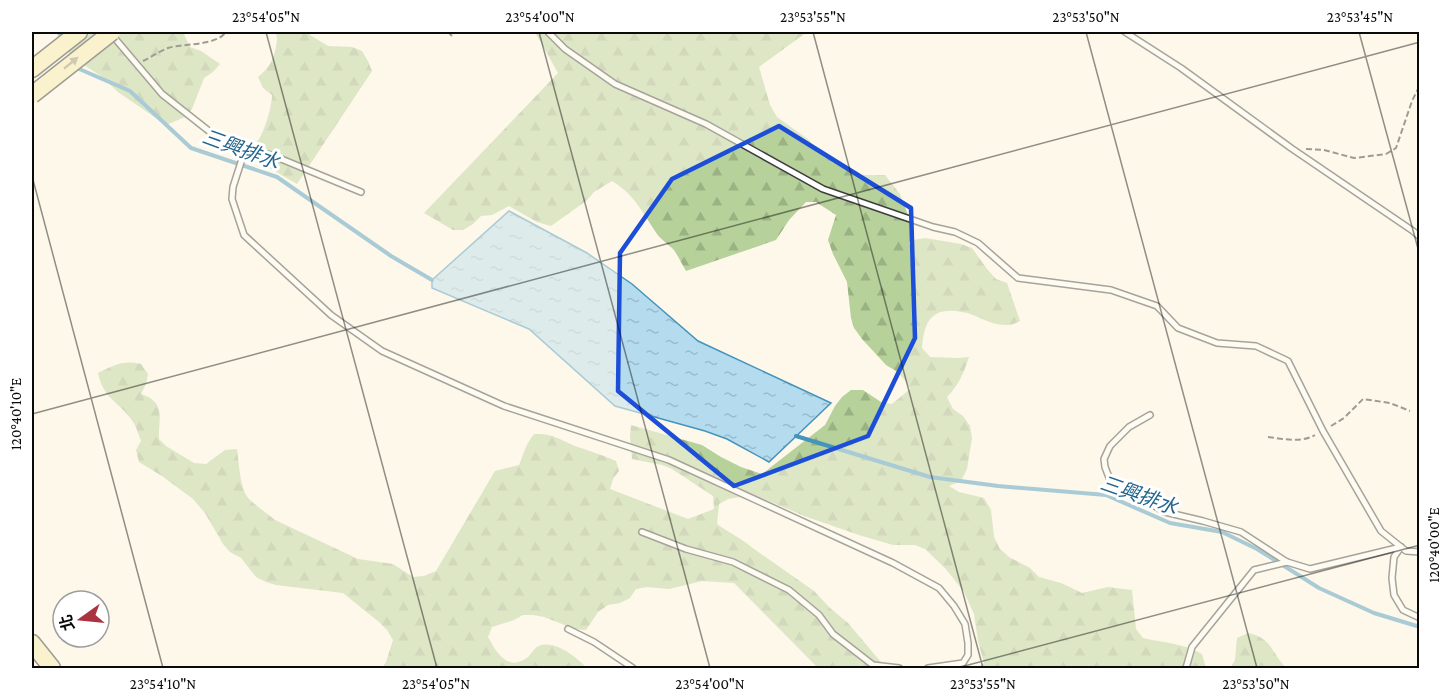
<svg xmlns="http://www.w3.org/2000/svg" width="1451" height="700" viewBox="0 0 1451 700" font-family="'Crimson Pro','Noto Sans TC',serif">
<defs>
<pattern id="forest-firs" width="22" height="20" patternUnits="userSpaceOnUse" patternTransform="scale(1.5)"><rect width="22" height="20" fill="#b6d19a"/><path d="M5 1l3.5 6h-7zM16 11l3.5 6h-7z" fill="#9bb283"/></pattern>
<pattern id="water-ripples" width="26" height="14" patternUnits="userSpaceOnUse" patternTransform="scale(1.5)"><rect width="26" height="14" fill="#b5dcee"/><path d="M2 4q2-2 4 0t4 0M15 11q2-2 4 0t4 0" fill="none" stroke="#9abbcb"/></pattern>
</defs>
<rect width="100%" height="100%" fill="#fdf8ea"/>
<g fill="url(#forest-firs)">
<path d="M 56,32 L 183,32 L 190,47 L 201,51 L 220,64 L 213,72 L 204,78 L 192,109 L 185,117 L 166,125 L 118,92 L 101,76 L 76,60 L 69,53 Z"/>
<path d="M 275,32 L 309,32 L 310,35 L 328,46 L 352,47 L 362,51 L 368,61 L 372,71 L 297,184 L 249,156 C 251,145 253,147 259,139 C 265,130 272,106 272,95 L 263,88 L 258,77 C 269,68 273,61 276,47 C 277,40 278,37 275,32 Z"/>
<path d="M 535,32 L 807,32 L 759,67 L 770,105 L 777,117 L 809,140 L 818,152 L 838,165 L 862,175 L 885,175 L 900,194 L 914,231 L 909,244 L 911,245 L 914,240 L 925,238 L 961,244 L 972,248 L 987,269 L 996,279 L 1007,283 L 1020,321 C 1016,323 1011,325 1007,325 C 990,326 977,314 962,312 C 931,306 924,322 922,348 L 930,357 L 958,358 L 969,357 C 964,372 959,385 947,397 L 953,409 L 963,416 L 970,426 L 972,438 L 967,469 L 961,481 L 949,486 L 959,492 L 984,498 L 991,510 L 994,537 L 1000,549 L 1009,557 L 1030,568 L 1039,577 L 1061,583 L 1082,593 L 1108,587 L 1132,590 L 1136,629 L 1143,638 C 1163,643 1183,643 1202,654 L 1206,668 L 977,668 L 984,663 L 978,641 L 974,614 L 964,592 L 945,568 L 925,549 L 915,545 L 893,545 L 859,535 L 804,516 L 762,498 L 740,497 L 728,499 L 719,504 L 717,524 C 729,533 743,539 754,549 L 814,591 L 830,608 L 848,623 L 886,668 L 818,668 L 734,583 L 702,581 L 669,589 L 647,587 L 636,589 L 630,598 L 620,603 L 608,605 L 598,612 L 586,630 L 575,629 L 544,617 L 533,615 L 523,615 L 514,620 L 492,627 L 488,637 C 497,654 509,673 529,656 C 532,653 535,647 539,646 C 555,639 577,658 587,668 L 382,668 L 386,662 L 393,640 L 387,630 L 379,622 L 343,593 L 276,585 L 266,582 L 256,577 L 241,558 L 230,552 L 223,544 L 205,513 L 193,499 L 162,476 L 139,462 L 136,450 L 141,441 C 138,433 136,425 131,419 C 118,401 103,398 98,373 C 115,365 122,360 141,364 L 148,374 L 146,384 L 141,394 C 167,403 158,418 159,439 L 166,446 L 194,463 L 206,464 L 225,450 L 237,449 C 239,463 240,490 249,499 C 257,507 267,513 275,520 L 358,559 L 393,564 L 413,577 L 424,576 L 436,571 L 495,471 L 519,465 C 524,453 526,444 534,434 C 552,433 559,439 575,446 C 589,451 603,455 616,461 L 619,471 L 613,479 L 610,489 L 688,519 L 714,509 L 713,496 L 672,469 L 662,465 L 632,459 L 630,436 L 631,425 L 702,445 L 721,457 L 741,467 L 762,474 L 825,425 L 835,406 L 842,397 L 851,390 L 863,390 L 881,402 L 892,404 L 910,389 L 905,380 L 896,371 L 886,365 L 862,339 L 854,328 L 851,318 L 847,282 L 833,254 L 828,240 L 836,215 L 816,202 L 806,202 L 789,220 L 776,240 L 686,271 C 682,264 678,256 674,250 C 669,244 662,241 657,234 C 643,213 634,194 612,181 L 594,192 L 586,201 L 551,226 L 537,222 L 509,206 L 492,215 L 481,216 L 473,224 L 463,230 L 453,230 L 424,213 L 558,73 Z"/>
<path d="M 1248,633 C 1272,638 1271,652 1286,668 L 1230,668 L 1235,660 L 1237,638 Z"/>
</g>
<path fill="url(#water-ripples)" stroke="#4494bd" stroke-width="1.5" d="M 509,211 L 587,253 L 632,284 L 698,341 L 831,403 L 769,462 L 727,439 L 705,431 L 615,406 L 529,329 L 432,288 L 432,280 Z"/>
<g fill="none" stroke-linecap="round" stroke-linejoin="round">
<g stroke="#4494bd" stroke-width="4">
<path d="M 59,32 L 63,41"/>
<path d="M 77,68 L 130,91 L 191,148 L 277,177 L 391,256 L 432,280"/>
<path d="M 796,436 L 930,477 L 998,486 L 1106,495 L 1170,523 L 1222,532 L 1257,549 L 1319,588 L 1374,613 L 1420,627"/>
</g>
<g stroke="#3d3d3d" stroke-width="8">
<g id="lane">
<path d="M 548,32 L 565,49 L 615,84 L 706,124 L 823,189 L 933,227 L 955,232 L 978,243 L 1018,278 L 1111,290 L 1157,306 L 1178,328 L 1217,343 L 1256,346 L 1288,361 L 1323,431 L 1381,531 L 1406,551 L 1420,552"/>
<path d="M 1125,32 L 1181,68 L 1291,148 L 1413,231 L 1420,237"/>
<path d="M 112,35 L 162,94 L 219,139 L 274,156 L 361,192"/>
<path d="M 241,146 L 243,156 L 233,187 L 232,199 L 244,235 L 331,315 L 382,351 L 504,406 L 669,460 L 893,563 L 939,588 L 954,606 L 965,624 L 968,643 L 968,655 L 963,663 L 928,668"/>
<path d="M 1150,415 L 1129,427 L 1110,446 L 1104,459 L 1105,467 L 1110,480 L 1165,512 L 1203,521 L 1241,532 L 1287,562 L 1310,569 L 1401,547"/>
<path d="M 642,532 L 686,549 L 733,562 L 789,590 L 819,615 L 833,634 L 873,665 L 899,668"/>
<path d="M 1401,547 L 1394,557 L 1392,578 L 1394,595 L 1403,610 L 1420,618"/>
<path d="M 568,629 L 594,642 L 633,668"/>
<path d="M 1186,668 L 1192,647 L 1254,570 L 1287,562"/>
</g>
</g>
<g stroke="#2c2c2c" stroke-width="19">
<g id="secondary">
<path d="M 32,69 L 79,32"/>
<path d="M 32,643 L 52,668"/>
</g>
</g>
<g stroke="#2c2c2c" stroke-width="2" stroke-dasharray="6 3" stroke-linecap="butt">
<path d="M 448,32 L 452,36"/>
<path d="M 143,61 C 151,57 160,51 168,48 C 185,43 216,46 226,32"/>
<path d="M 1306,149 L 1324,150 L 1354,158 L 1386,154 L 1396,148 L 1412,101 L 1420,85"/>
<path d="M 1331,426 L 1344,418 L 1363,399 L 1390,403 L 1410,411"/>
<path d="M 1268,437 C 1284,439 1301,443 1315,435"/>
</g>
<use href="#lane" stroke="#fff" stroke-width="5"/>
<use href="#secondary" stroke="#f6e9ac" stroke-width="16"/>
<g stroke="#2c2c2c" stroke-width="19" stroke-linecap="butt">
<path id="secondary-bridge" d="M 32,95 L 112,32"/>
</g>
<use href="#secondary-bridge" stroke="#f6e9ac" stroke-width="16"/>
</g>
<defs><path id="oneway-solid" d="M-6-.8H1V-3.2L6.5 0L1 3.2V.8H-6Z" transform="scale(1.5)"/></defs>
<use fill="#98906b" href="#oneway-solid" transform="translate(71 63) rotate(-39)"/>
<path d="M0 0H1451V700H0ZM 779,126 L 911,208 L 915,338 L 868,436 L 734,486 L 618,391 L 620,253 L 672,179 Z" fill="#fdf8ea" fill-opacity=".55" fill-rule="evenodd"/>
<path fill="none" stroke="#1d4ed8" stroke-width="4.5" stroke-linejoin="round" d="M 779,126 L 911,208 L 915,338 L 868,436 L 734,486 L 618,391 L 620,253 L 672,179 Z"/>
<path fill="none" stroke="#0a0a0a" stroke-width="1.5" stroke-opacity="0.45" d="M 266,32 L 437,668M 539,32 L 710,668M 813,32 L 983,668M 1086,32 L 1257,668M 1359,32 L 1420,256M 32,176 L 163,668M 32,414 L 1420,42M 957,668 L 1420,545"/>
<g text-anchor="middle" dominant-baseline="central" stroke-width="6" stroke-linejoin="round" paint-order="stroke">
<g font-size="20" font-style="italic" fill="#23658d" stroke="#fff">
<text transform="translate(241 149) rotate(20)">三興排水</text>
<text transform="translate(1139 495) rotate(19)">三興排水</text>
</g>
</g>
<rect width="1451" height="700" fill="none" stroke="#ffffff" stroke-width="66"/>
<g transform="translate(81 619) rotate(255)"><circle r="28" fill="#ffffff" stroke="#9d9d9d" stroke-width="1.5"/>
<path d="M0-4.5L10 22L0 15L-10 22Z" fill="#aa3340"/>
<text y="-9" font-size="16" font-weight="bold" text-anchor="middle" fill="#0a0a0a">北</text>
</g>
<rect x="33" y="33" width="1385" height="634" fill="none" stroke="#0a0a0a" stroke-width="2"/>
<g font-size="15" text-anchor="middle" fill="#0a0a0a">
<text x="266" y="22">23°54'05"N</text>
<text x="540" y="22">23°54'00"N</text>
<text x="813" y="22">23°53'55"N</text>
<text x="1086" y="22">23°53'50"N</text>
<text x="1360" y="22">23°53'45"N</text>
<text transform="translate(16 414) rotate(-90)" y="5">120°40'10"E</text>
<text transform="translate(1434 545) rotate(-90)" y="5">120°40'00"E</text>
<text x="163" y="689">23°54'10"N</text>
<text x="436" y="689">23°54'05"N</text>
<text x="710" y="689">23°54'00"N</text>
<text x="983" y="689">23°53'55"N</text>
<text x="1256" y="689">23°53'50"N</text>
</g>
</svg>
